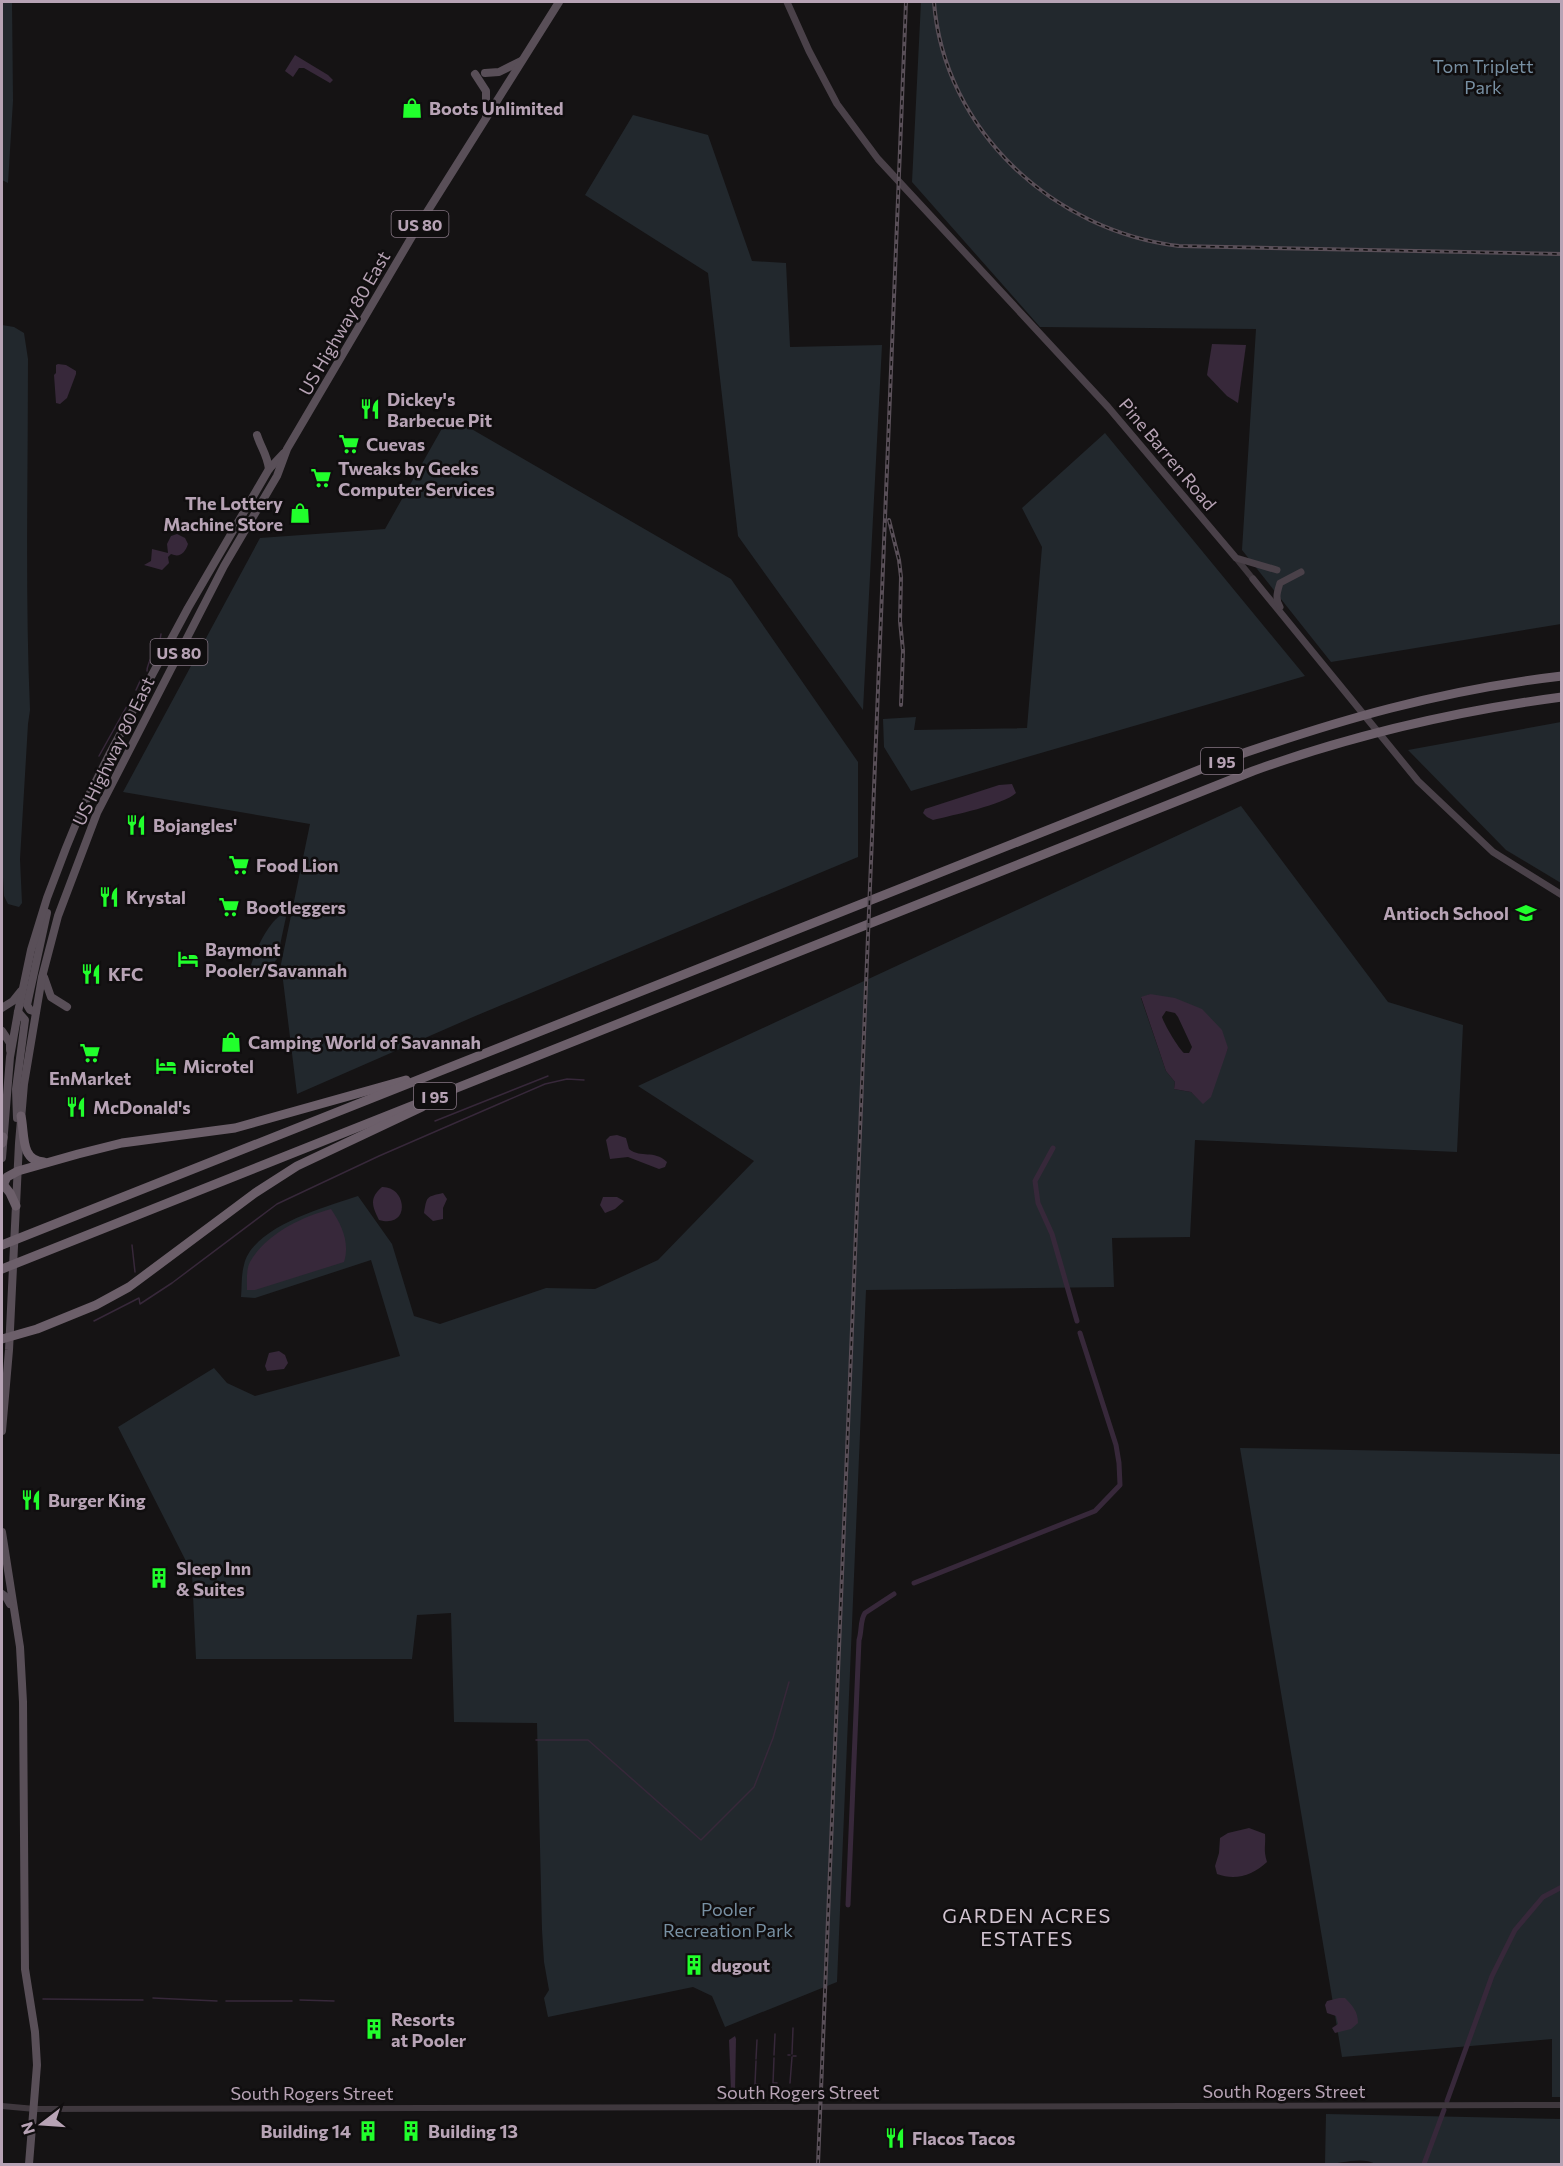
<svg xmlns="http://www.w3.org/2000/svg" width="1563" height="2166" viewBox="0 0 1563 2166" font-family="Commissioner,sans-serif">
<rect width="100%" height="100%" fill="#151314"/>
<g fill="#22282d" fill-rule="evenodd">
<path d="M 2,2 L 12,2 L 13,101 L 8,183 L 2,180 Z"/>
<path d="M 921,2 L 1561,2 L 1561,624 L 1331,662 L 1242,550 L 1256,329 L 1040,327 L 912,182 Z"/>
<path d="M 633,115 L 708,135 L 752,261 L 786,263 L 790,347 L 882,345 L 863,710 L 738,536 L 708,273 L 585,195 Z"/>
<path d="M 2,325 L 14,327 L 24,333 L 28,359 C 28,476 25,593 30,710 L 28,724 L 20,859 L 22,903 L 19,907 L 8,904 L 4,896 L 2,859 Z"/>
<path d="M 449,416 L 731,579 L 858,762 L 858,857 L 473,1017 L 297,1094 L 281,964 L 310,824 L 123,792 L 260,538 L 385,529 Z"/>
<path d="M 1105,433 L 1305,676 L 911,791 L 884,747 L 883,719 L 916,717 L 914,730 L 1027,728 L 1042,547 L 1022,508 Z"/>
<path d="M 1561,722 L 1562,722 L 1561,883 L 1506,850 L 1408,750 Z"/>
<path d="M 1241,806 L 1388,1002 L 1463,1025 L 1457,1152 L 1195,1140 L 1190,1237 L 1112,1238 L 1114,1287 L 866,1290 L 837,1982 L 725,2027 L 712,1996 L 693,1987 L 548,2017 L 544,1998 L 549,1990 L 544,1962 L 542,1930 L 537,1723 L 454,1722 L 451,1613 L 417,1615 L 412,1659 L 196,1659 L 192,1573 L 118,1427 L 214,1368 L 227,1383 L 255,1396 L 400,1356 L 371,1260 L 255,1298 L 241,1297 C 242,1287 241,1275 244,1265 C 252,1227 325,1207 358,1196 L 392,1244 L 414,1316 L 440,1324 L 546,1288 L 595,1289 L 658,1260 L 754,1161 L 638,1086 ZM 1150,994 L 1228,1048 L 1203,1103 L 1191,1092 L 1174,1089 L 1175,1082 L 1166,1071 L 1141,998 Z"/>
<path d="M 284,914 L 286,917 L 277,959 L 272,965 L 255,968 L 251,965 C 255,951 270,918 284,914 Z"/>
<path d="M 1240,1448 L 1561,1454 L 1561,2097 L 1552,2097 L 1552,2039 L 1342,2057 Z"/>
<path d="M 1326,2114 L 1561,2119 L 1561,2164 L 1376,2164 C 1361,2156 1341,2164 1325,2164 Z"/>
</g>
<g fill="#37283a" fill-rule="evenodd">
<path d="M 295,55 L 328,75 L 333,80 L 330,83 L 304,68 L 299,68 L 293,77 L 285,71 Z"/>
<path d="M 1212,344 L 1246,345 L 1238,403 L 1227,396 L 1207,375 Z"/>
<path d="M 58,364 L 66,365 L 76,371 L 76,374 L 67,398 L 60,404 L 56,403 L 54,375 L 56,373 L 56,365 Z"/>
<path d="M 177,534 L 185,538 L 188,544 C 185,553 180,558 171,554 L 168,557 L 169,563 L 162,570 L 144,565 L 151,561 L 152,549 L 168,553 L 167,544 L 171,536 Z"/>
<path d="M 1012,784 L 1016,793 C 1003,805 953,815 933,820 L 927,817 L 923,813 L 925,809 L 999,785 Z"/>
<path d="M 1150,994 L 1175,998 L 1202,1009 L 1222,1030 L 1228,1048 L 1211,1097 L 1203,1104 L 1191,1092 L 1174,1089 L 1175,1082 L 1166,1071 L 1141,997 ZM 1166,1011 L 1175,1013 L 1178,1017 L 1192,1047 L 1189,1053 L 1184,1053 C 1179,1049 1164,1024 1162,1017 Z"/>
<path d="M 617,1135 L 626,1138 L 629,1149 C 642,1159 653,1149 667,1162 L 665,1167 L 659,1169 L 628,1157 L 610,1159 L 606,1140 L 610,1136 Z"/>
<path d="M 382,1187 C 407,1186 411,1229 379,1220 C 372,1206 369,1198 382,1187 Z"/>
<path d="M 443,1193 L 447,1199 L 443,1208 L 443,1219 L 433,1221 L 424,1213 C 427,1196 426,1197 443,1193 Z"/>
<path d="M 603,1197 L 617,1197 L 624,1201 L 615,1209 L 605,1213 L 600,1205 Z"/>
<path d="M 331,1209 C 342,1225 350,1243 344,1262 L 255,1290 L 247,1290 C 247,1282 246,1269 250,1262 C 266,1234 301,1217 331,1209 Z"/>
<path d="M 279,1351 L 285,1355 L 288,1363 L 284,1369 L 267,1371 L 265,1366 L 269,1353 Z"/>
<path d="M 1249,1828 L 1265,1834 C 1266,1846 1263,1849 1267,1862 C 1253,1875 1236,1881 1217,1874 L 1215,1866 L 1219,1853 L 1220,1838 L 1228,1833 Z"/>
<path d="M 1339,1998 L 1345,1998 C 1353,2006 1358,2012 1358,2023 L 1351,2029 L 1335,2033 L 1332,2028 L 1338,2024 L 1336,2016 L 1327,2013 L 1325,2005 L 1327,2001 Z"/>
<path d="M 735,2036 L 736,2039 L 735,2092 L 731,2091 L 729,2040 Z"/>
</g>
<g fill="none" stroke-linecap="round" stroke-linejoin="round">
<g stroke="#37283a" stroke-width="1.5">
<path d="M 147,671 C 147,659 160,648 161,634"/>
<path d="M 136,690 L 141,679"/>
<path d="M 99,756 L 132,697"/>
<path d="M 435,1121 L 548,1076"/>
<path d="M 132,1245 L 135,1272"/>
<path d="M 94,1321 L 139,1298 L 140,1304 L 172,1283 L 277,1204 L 379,1156 L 545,1084 L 567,1079 L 584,1080"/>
<path d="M 536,1740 L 588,1740 L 701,1840 L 754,1787 L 773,1738 L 789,1682"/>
<path d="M 153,1998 L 217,2001"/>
<path d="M 43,1999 L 143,2000"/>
<path d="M 300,2000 L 334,2001"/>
<path d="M 226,2001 L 292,2001"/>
<path d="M 792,2054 L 793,2028"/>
<path d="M 774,2055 L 775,2034"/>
<path d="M 788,2055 L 790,2055"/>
<path d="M 793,2056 L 796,2056"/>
<path d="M 774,2058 L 773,2083 L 777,2083"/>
<path d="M 756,2059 L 757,2040"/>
<path d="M 756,2061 L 755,2084 L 759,2084"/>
<path d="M 790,2083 L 792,2057"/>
</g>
<g stroke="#37283a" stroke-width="5">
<path d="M 1053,1148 L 1035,1181 L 1038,1203 L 1052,1234 L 1077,1321"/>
<path d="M 914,1583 L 1095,1511 L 1120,1485 L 1119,1463 L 1116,1445 L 1080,1333"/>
<path d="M 848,1905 L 859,1640 C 862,1631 860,1620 865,1613 L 894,1594"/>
<path d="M 1447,2101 L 1492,1976 L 1515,1930 L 1543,1897 L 1562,1887"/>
<path d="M 1424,2164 L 1444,2110"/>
</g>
<g stroke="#3f383e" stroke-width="6">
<path d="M 1236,558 L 1253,579"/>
<path d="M 2,2106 L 35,2109 L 1562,2105"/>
</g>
<g stroke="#4a4149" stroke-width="7">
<path d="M 787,2 L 809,51 L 837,104 L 878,159 L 1108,407 L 1236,558 L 1277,570"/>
<path d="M 1253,579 L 1418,781 L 1493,852 L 1562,895"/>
<path d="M 1280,607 C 1275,598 1277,593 1280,583 L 1301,572"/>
</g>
<g stroke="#594f58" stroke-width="8">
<path d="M 485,73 L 499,72 L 521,61"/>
<path d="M 475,74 L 486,91 L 486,117"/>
<path d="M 257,435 C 261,448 267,454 269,469"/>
<path d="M 44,977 L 51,997 L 67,1007"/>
<path d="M 2,1008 L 13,1001 L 21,991"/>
<path d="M 36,1012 L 30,1010 L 27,1005 L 47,913"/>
<path d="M 2,1031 L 10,1043 L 10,1050"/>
<path d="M 17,1118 L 16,1089 L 25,1020 L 18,1012"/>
<path d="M 2,1158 L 10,1057 L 18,1012 L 31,950 L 47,898 L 66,848 L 82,809 L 109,755 L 188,608 L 269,469 L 284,453"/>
<path d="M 2,1431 L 9,1350 L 19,1143 L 24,1084 L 42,977 L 58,916 L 97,813 L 224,566 L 277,476 L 287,449 L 417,228 L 559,2"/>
<path d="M 2,1532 L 20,1647 L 23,1702 L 25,1969 L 35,2032 L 37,2065 L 29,2164"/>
<path d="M 2,1594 L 6,1597 L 10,1604"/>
</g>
<g stroke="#6c5f6a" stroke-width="9">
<path d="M 21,1116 C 25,1134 20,1161 44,1162"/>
<path d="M 2,1143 L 3,1137"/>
<path d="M 2,1183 L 10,1193 L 16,1206"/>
<path d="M 2,1187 L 7,1177 L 18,1171 L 78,1154 L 122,1143 L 235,1128 L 406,1080"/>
<path d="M 2,1245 L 1224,760 C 1338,720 1441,690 1562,676"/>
<path d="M 2,1269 L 1253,771 C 1353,735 1456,711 1562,697"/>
<path d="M 2,1339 L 37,1329 L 96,1305 L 129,1287 L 255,1193 L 297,1166 L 422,1107"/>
</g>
<g stroke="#594f58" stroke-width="4">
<g id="rail">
<path d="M 934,2 C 944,131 1054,231 1179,246 L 1562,254"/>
<path d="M 889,520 L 899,560 L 901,577 L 900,621 L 903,651 L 901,705"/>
<path d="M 818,2164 L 906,2"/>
</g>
</g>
<use href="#rail" stroke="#100e0f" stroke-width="1.5" stroke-dasharray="4.5" stroke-linecap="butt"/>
</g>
<defs>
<g id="shop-bare" transform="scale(1.62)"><path d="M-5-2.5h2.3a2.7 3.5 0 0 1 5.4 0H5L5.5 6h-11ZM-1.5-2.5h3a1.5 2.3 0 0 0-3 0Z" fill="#21ff2c" stroke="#100e0f" stroke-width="2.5" paint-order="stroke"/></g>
<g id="restaurant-bare" transform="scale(1.62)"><path d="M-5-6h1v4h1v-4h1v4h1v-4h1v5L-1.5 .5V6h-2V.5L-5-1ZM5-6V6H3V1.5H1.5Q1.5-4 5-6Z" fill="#21ff2c" stroke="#100e0f" stroke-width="2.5" paint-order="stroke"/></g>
<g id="supermarket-bare" transform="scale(1.62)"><path d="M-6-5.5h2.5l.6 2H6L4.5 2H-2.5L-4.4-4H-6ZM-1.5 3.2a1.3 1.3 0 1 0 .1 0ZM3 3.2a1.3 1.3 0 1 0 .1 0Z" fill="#21ff2c" stroke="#100e0f" stroke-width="2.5" paint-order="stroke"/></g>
<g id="school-bare" transform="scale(1.62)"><path d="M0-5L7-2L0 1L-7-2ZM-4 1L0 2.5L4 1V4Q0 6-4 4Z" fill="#21ff2c" stroke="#100e0f" stroke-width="2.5" paint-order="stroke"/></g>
<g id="hotel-bare" transform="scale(1.62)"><path d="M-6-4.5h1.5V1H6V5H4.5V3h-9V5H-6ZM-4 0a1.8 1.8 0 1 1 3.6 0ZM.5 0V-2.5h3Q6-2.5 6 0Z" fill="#21ff2c" stroke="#100e0f" stroke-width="2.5" paint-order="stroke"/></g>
<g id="building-bare" transform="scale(1.62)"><path d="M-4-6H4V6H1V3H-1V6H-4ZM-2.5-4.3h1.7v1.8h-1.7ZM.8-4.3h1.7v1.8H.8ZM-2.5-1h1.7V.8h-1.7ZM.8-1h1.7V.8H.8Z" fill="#21ff2c" stroke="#100e0f" stroke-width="2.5" paint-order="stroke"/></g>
</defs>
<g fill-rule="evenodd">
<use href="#shop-bare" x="412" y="108"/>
<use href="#restaurant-bare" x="370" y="409"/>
<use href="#supermarket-bare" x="349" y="444"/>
<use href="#supermarket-bare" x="321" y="478"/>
<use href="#shop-bare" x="300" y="513"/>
<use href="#restaurant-bare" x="136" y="825"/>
<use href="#supermarket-bare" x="239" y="865"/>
<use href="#restaurant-bare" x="109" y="897"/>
<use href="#supermarket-bare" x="229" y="907"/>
<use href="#school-bare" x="1526" y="913"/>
<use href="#hotel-bare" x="188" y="959"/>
<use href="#restaurant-bare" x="91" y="974"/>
<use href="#shop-bare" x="231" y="1042"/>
<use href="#supermarket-bare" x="90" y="1053"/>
<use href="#hotel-bare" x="166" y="1066"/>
<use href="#restaurant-bare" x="76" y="1107"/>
<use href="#restaurant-bare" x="31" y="1500"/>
<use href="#building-bare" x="159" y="1578"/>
<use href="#building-bare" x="694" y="1965"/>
<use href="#building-bare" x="374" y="2029"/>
<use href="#building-bare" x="368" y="2131"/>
<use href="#building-bare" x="411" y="2131"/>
<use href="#restaurant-bare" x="895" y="2138"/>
</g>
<g text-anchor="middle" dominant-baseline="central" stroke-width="5" stroke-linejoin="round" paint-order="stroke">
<g fill="#100e0f" stroke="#857683" stroke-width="1.5">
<rect x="391.5" y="211" width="57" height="26" rx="4.5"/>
<rect x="150.5" y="639" width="57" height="26" rx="4.5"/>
<rect x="1201" y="748" width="42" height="26" rx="4.5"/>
<rect x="414" y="1083" width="42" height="26" rx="4.5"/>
</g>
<g font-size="16" font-weight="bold" fill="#b7a3b5">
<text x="420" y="224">US 80</text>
<text x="179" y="652">US 80</text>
<text x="1222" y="761">I 95</text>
<text x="435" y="1096">I 95</text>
</g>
<g font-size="18" fill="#7890a3" stroke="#100e0f">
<text x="1483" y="66">Tom Triplett<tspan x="1483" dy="21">Park</tspan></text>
<text x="728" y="1909">Pooler<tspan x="728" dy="21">Recreation Park</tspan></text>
</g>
<g font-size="18" font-weight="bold" fill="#b7a3b5" stroke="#100e0f" text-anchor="start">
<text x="429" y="108">Boots Unlimited</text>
<text x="387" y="399">Dickey's<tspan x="387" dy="21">Barbecue Pit</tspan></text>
<text x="366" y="444">Cuevas</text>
<text x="338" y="468">Tweaks by Geeks<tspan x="338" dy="21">Computer Services</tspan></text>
<text x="283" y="503" text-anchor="end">The Lottery<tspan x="283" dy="21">Machine Store</tspan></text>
<text x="153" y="825">Bojangles'</text>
<text x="256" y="865">Food Lion</text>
<text x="126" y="897">Krystal</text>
<text x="246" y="907">Bootleggers</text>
<text x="1509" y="913" text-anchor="end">Antioch School</text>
<text x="205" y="949">Baymont<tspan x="205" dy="21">Pooler/Savannah</tspan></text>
<text x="108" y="974">KFC</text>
<text x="248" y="1042">Camping World of Savannah</text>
<text x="183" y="1066">Microtel</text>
<text x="90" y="1078" text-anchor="middle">EnMarket</text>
<text x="93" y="1107">McDonald's</text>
<text x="48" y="1500">Burger King</text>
<text x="176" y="1568">Sleep Inn<tspan x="176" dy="21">&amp; Suites</tspan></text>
<text x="711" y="1965">dugout</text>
<text x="391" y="2019">Resorts<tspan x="391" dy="21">at Pooler</tspan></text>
<text x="351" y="2131" text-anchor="end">Building 14</text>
<text x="428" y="2131">Building 13</text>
<text x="912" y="2138">Flacos Tacos</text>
</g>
<g font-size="18" fill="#b7a3b5" stroke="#100e0f">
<text transform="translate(344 323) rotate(-60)">US Highway 80 East</text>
<text transform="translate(1168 454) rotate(50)">Pine Barren Road</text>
<text transform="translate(113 751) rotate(-64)">US Highway 80 East</text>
<text x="1284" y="2091">South Rogers Street</text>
<text x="798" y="2092">South Rogers Street</text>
<text x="312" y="2093">South Rogers Street</text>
</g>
<g font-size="20" letter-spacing="1.5" fill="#d2c4d1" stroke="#100e0f">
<text x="1027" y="1915">GARDEN ACRES<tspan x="1027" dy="23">ESTATES</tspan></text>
</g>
</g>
<rect width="1563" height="2166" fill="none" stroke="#b7a3b5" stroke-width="6"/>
<g transform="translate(42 2124) rotate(253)" stroke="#100e0f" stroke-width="4.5" paint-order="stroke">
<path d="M0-4.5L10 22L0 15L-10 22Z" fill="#b7a3b5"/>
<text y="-9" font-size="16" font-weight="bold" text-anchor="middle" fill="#b7a3b5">N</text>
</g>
</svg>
